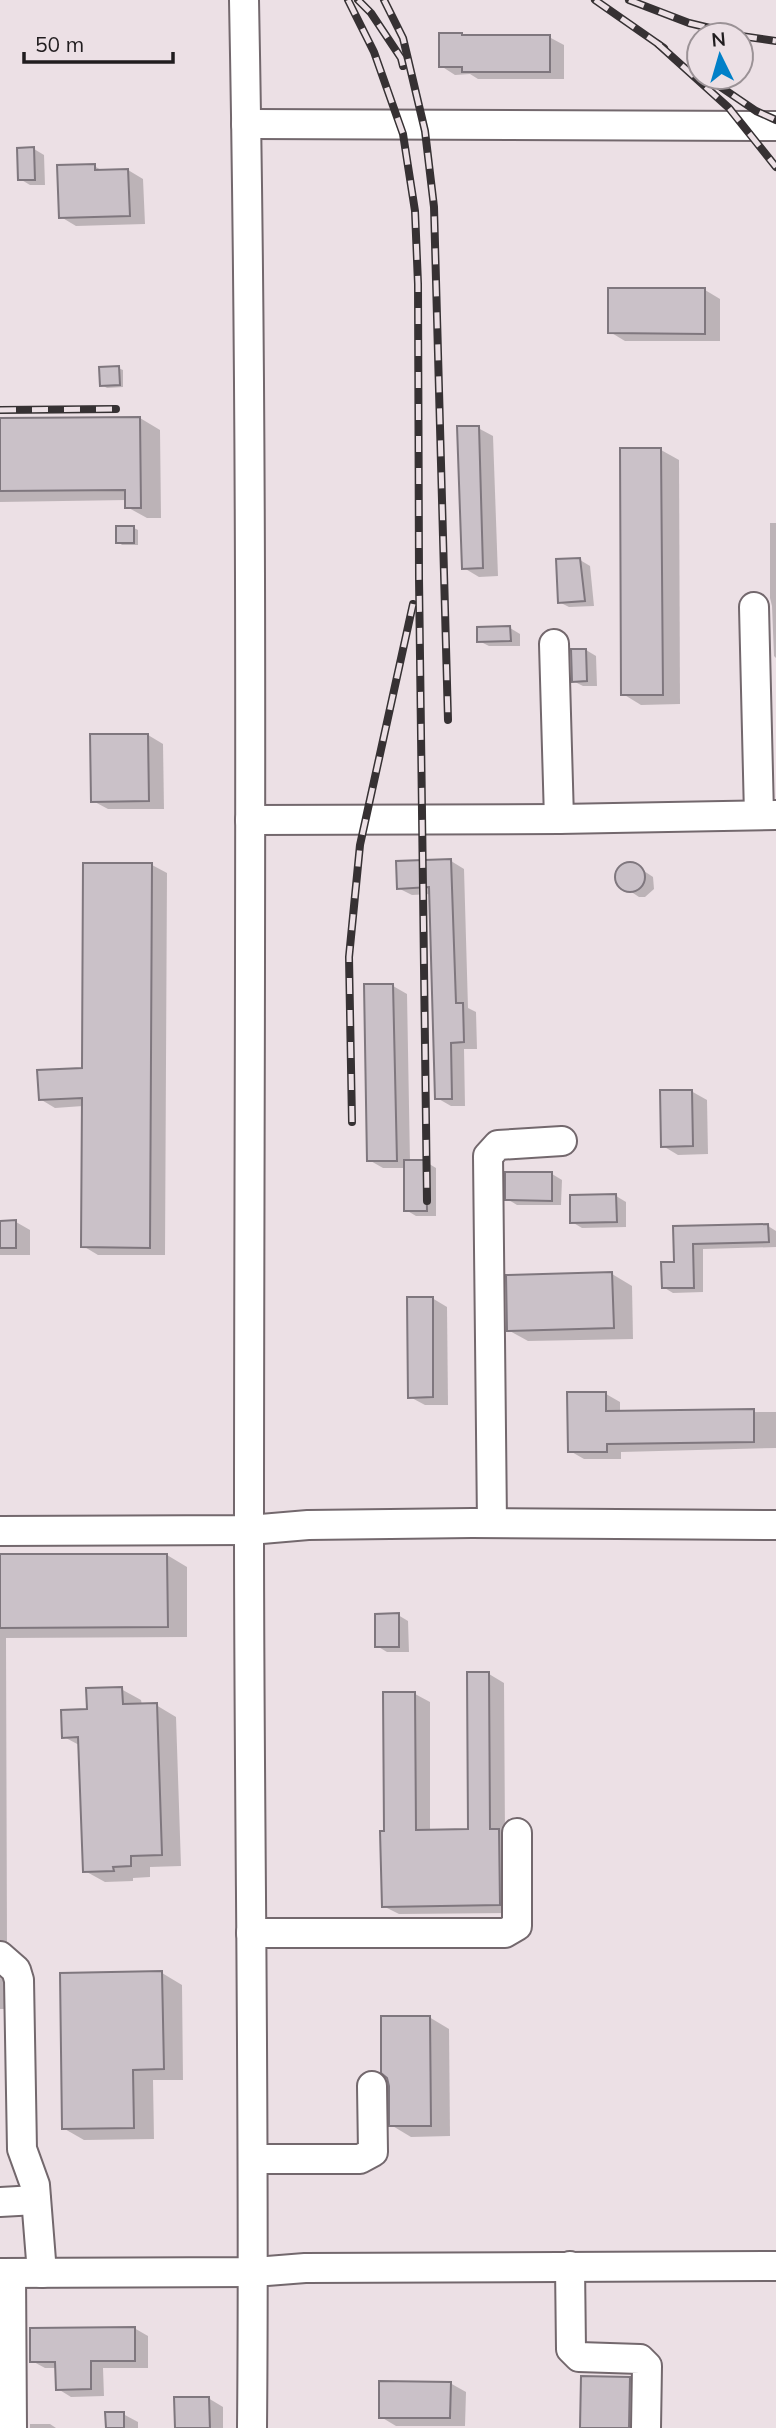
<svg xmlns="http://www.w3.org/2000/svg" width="776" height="2428" viewBox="0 0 776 2428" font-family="Mulish,sans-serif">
<rect width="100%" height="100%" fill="#ece0e5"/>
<g fill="#0003">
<path d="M 465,37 L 549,37 L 564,45 L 564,79 L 478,79 L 470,74 L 455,75 L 441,66 Z"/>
<path d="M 34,149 L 44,155 L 45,185 L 30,185 L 20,179 Z"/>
<path d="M 94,166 L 103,171 L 128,170 L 143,179 L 145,224 L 76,226 L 61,217 Z"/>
<path d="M 705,290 L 720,299 L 720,341 L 625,341 L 610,332 Z"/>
<path d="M 118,368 L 123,370 L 123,387 L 107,388 L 102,385 Z"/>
<path d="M 140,418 L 160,430 L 161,518 L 147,518 L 127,507 L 127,500 L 0,502 L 0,420 Z"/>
<path d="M 478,428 L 493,436 L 498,576 L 479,577 L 464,568 Z"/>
<path d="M 661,450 L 679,460 L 680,704 L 641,705 L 623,694 Z"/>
<path d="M 770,523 L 776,523 L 776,658 L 774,656 L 772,606 L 770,598 Z"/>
<path d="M 134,528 L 138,530 L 138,545 L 122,545 L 118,542 Z"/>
<path d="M 580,560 L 590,566 L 594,606 L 569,607 L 559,602 Z"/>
<path d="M 510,628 L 520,634 L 520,646 L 489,646 L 479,641 Z"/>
<path d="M 586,650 L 596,656 L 597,686 L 583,686 L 573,681 Z"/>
<path d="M 148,735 L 163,744 L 164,809 L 108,809 L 93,801 Z"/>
<path d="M 451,861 L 464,869 L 468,1008 L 476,1012 L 477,1049 L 464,1049 L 465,1106 L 451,1106 L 437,1098 L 431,894 L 412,895 L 398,888 Z"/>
<path d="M 632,863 L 653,877 L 654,889 L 645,897 L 639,897 L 618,883 L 617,871 L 621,867 Z"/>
<path d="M 152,865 L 167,873 L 165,1255 L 98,1255 L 83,1246 L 83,1106 L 55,1108 L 40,1099 L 84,1069 Z"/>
<path d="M 393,986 L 407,994 L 410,1162 L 426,1162 L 436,1168 L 436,1216 L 416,1216 L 406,1210 L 406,1168 L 383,1168 L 369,1160 Z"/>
<path d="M 691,1091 L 707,1100 L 708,1154 L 678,1155 L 663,1146 Z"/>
<path d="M 552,1174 L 562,1180 L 561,1205 L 517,1205 L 507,1199 Z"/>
<path d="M 616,1196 L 626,1202 L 626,1227 L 582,1228 L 572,1222 Z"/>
<path d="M 16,1222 L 30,1230 L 30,1255 L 0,1255 L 0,1223 Z"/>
<path d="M 768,1226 L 776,1231 L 776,1247 L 703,1249 L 703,1292 L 673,1293 L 663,1287 L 676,1264 L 675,1228 Z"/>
<path d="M 612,1274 L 632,1286 L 633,1339 L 528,1341 L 508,1330 Z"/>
<path d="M 432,1298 L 447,1307 L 448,1405 L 425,1405 L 410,1397 Z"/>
<path d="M 606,1394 L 620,1402 L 620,1413 L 776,1412 L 776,1448 L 621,1452 L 621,1459 L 584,1459 L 570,1451 Z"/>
<path d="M 167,1555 L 187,1567 L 187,1637 L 6,1638 L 7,1942 L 0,1942 L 0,1556 Z"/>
<path d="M 398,1615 L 408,1621 L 409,1652 L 387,1652 L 377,1646 Z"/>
<path d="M 489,1674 L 504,1683 L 505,1834 L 515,1913 L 399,1914 L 383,1906 L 385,1832 L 415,1694 L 430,1702 L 430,1832 L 470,1831 Z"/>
<path d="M 121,1689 L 141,1700 L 142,1705 L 156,1705 L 176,1717 L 181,1866 L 150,1867 L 150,1877 L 133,1878 L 133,1881 L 105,1882 L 85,1871 L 81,1746 L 64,1737 Z"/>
<path d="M 162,1973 L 182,1985 L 183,2080 L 153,2080 L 154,2139 L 84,2140 L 63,2128 Z"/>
<path d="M 0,1978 L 6,1981 L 7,2009 L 0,2009 Z"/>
<path d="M 429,2017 L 449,2029 L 450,2136 L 411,2137 L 391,2125 Z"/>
<path d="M 134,2328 L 148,2336 L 148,2368 L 103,2368 L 104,2396 L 71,2397 L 58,2389 L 57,2368 L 45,2368 L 32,2361 Z"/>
<path d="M 630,2379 L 650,2390 L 649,2428 L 582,2428 Z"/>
<path d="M 450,2383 L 466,2392 L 465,2426 L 396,2426 L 381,2417 Z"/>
<path d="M 208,2398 L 223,2407 L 223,2428 L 176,2428 Z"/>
<path d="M 123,2414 L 138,2422 L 138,2428 L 107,2428 Z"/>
<path d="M 30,2424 L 50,2424 L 56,2428 L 30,2428 Z"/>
</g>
<g fill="#cac1c8" stroke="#7f777e" stroke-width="2">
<path d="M 439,33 L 462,33 L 462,35 L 550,35 L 550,72 L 462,72 L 462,67 L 439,67 Z"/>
<path d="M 34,147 L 35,180 L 18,180 L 17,148 Z"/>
<path d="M 95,164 L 95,170 L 128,169 L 130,216 L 59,218 L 57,165 Z"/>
<path d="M 608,288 L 705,288 L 705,334 L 608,333 Z"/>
<path d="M 119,366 L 120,385 L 100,386 L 99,367 Z"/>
<path d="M 140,417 L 141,508 L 125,508 L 125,490 L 0,491 L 0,418 Z"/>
<path d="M 457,426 L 479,426 L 483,568 L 462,569 Z"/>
<path d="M 620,448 L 661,448 L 663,695 L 621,695 Z"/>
<rect x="116" y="526" width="18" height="17"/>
<path d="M 580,558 L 585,601 L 558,603 L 556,559 Z"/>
<path d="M 510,626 L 511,641 L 477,642 L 477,627 Z"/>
<path d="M 571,649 L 586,649 L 587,681 L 572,682 Z"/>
<path d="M 90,734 L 148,734 L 149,801 L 91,802 Z"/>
<path d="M 451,859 L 456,1003 L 463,1003 L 464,1042 L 451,1043 L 452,1099 L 435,1099 L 429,887 L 397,889 L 396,861 Z"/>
<circle cx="630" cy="877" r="15"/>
<path d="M 83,863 L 152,863 L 150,1248 L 81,1247 L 82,1098 L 39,1100 L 37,1070 L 82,1068 Z"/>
<path d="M 364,984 L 393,984 L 397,1161 L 367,1161 Z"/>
<path d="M 660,1090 L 692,1090 L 693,1146 L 661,1147 Z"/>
<path d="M 404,1160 L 426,1160 L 427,1211 L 404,1211 Z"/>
<path d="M 505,1172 L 552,1172 L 552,1201 L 505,1200 Z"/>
<path d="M 616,1194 L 617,1222 L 570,1223 L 570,1195 Z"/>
<path d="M 16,1220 L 16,1248 L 0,1248 L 0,1221 Z"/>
<path d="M 768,1224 L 769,1242 L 693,1244 L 694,1288 L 662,1288 L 661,1262 L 674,1262 L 673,1226 Z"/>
<path d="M 612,1272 L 614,1328 L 507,1331 L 506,1275 Z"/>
<path d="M 407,1297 L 433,1297 L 433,1397 L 408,1398 Z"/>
<path d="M 567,1392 L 606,1392 L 606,1411 L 754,1409 L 754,1442 L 607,1444 L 607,1452 L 568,1452 Z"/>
<path d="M 0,1554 L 167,1554 L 168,1627 L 0,1628 Z"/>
<path d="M 399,1613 L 399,1647 L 375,1647 L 375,1614 Z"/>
<path d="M 467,1672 L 489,1672 L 490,1829 L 499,1829 L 500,1905 L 382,1907 L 380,1831 L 384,1831 L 383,1692 L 415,1692 L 416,1830 L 468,1829 Z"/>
<path d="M 122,1687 L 123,1704 L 157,1703 L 162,1855 L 131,1856 L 131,1866 L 113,1867 L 114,1871 L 83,1872 L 78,1737 L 62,1738 L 61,1710 L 87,1709 L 86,1688 Z"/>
<path d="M 162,1971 L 164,2069 L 133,2070 L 134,2128 L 62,2129 L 60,1973 Z"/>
<path d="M 381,2016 L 430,2016 L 431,2126 L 389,2126 L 389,2086 L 387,2078 L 381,2073 Z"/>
<path d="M 135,2327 L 135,2361 L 91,2361 L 91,2389 L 56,2390 L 55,2362 L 30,2362 L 30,2328 Z"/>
<path d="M 581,2376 L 630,2377 L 629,2428 L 580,2428 Z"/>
<path d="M 379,2381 L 451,2382 L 450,2418 L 379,2418 Z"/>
<path d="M 174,2397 L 209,2397 L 210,2428 L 175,2428 Z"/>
<path d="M 105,2412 L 124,2412 L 124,2428 L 106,2428 Z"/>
</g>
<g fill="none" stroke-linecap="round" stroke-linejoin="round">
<g stroke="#73686d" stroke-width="32">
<g id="minor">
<path d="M 244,0 C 254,508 249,1017 249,1525 C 249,1826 255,2127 252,2428"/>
<path d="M 246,124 L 776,126"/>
<path d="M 754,607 L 759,815"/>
<path d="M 554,644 L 559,819"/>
<path d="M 250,820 L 559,819 L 776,815"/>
<path d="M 492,1523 L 488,1156 L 498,1145 L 562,1141"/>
<path d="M 0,1531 L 249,1530 L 308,1525 L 472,1523 L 776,1525"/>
<path d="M 251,1933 L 505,1933 L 517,1926 L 517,1833"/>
<path d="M 0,1956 L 16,1970 L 19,1980 L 22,2149 L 35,2185 L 42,2273"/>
<path d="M 253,2159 L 360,2159 L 373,2152 L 372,2086"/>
<path d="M 0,2202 L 36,2200"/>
<path d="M 570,2266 L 571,2349 L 579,2357 L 640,2359 L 647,2366 L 646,2428"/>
<path d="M 0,2273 L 254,2272 L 305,2268 L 776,2266"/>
<path d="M 11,2273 L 12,2428"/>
</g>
</g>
<use href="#minor" stroke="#fff" stroke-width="28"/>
<g stroke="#363133" stroke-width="8">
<g id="rail">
<path d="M 348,0 L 374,52 L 403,134 L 415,211 L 418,284 L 419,578 L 427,1201"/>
<path d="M 358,0 L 371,13 L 401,58 L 403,66"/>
<path d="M 384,0 L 403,38 L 425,131 L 434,207 L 448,720"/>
<path d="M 595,0 L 664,48"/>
<path d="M 629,0 L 689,23 L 739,35"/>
<path d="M 741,36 L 776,41"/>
<path d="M 658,44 L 729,108 L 776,167"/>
<path d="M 706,77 L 756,111 L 776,120"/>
<path d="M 0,410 L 116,409"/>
<path d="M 352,1122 L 349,957 L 360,845 L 413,604"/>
</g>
</g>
<use href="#rail" stroke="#ece0e5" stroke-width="5" stroke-dasharray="16" stroke-linecap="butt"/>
</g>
<g transform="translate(720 56) rotate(355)"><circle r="33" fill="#ece0e5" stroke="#9b9296" stroke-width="2"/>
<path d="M0-5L12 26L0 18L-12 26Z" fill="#0180c8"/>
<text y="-10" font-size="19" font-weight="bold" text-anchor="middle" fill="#211d1f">N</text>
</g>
<path d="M24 52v10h149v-10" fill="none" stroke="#211d1f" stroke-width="3.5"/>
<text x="35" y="52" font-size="21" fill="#211d1f" stroke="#ece0e5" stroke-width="5" paint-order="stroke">50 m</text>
</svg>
